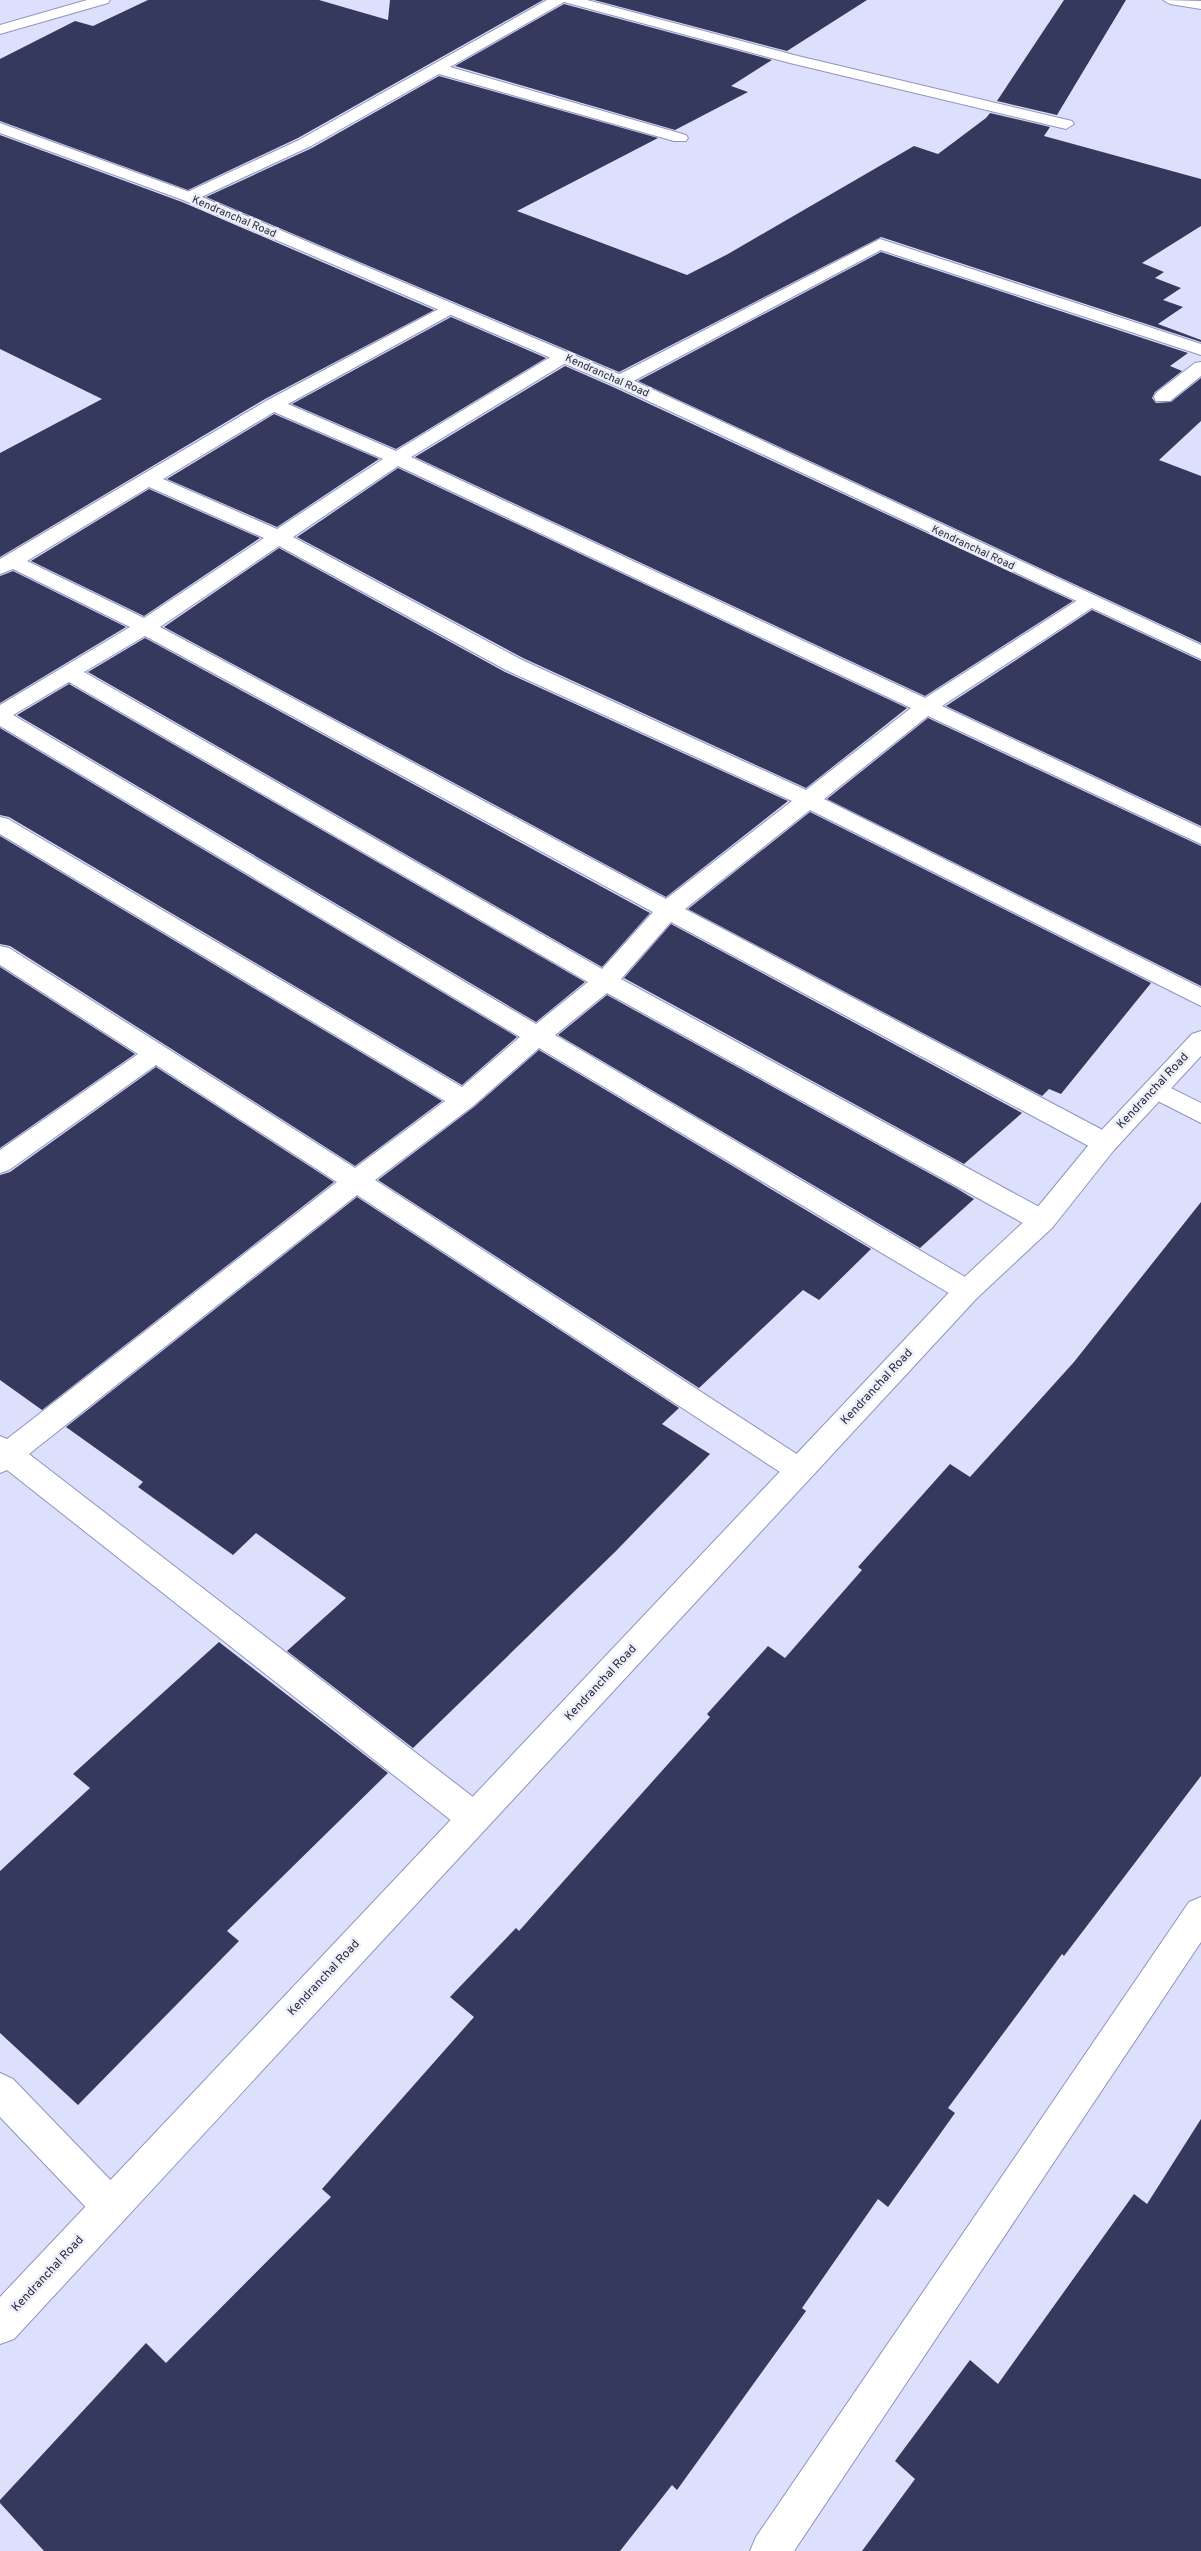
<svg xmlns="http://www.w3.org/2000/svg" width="1201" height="2551" viewBox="0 0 1201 2551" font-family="Overpass,sans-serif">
<rect width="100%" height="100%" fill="#dce0fc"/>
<g fill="#35395d">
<path d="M 148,0 L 319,0 L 388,20 L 390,0 L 543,0 L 298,138 L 188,190 L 0,121 L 0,59 L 75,21 L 93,26 Z"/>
<path d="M 594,0 L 867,0 L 787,51 Z"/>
<path d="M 1064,0 L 1126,0 L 1057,115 L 997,101 Z"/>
<path d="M 564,4 L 772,60 L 731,86 L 748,92 L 675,130 L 455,66 Z"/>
<path d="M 439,76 L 658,138 L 517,211 L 687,275 L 728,254 L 914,146 L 938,154 L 986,118 L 990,113 L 1050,127 L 1044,136 L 1201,179 L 1201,226 L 1142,263 L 1164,272 L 1155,278 L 1181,288 L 1163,300 L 1183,307 L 1158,324 L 1201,340 L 1201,342 L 881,237 L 619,372 L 206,197 L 312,148 Z"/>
<path d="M 0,135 L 182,202 L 434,310 L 265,399 L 0,557 L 0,453 L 102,399 L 0,349 Z"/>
<path d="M 881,252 L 1188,353 L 1170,366 L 1182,371 L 1155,392 L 1152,398 L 1156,403 L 1171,402 L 1201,378 L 1201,421 L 1159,460 L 1201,476 L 1201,643 L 638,381 Z"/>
<path d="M 451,317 L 546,358 L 396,449 L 292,404 Z"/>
<path d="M 565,366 L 613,387 L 1073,601 L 925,696 L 415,457 Z"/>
<path d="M 274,414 L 379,459 L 277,527 L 167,479 Z"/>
<path d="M 398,468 L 907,708 L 806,788 L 523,658 L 297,537 Z"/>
<path d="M 149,489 L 260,538 L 144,616 L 31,561 Z"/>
<path d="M 279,548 L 505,672 L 788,801 L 666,897 L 164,627 Z"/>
<path d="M 13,571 L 126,627 L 0,703 L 0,576 Z"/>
<path d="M 1092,610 L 1201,661 L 1201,826 L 946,706 Z"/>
<path d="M 145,638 L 650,913 L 602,967 L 88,672 Z"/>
<path d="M 69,684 L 585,982 L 536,1022 L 17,715 Z"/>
<path d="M 928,718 L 1201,846 L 1201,986 L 827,799 Z"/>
<path d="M 0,728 L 517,1037 L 462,1085 L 9,817 L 0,815 Z"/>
<path d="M 810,812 L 1151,983 L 1061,1094 L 1049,1089 L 1042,1096 L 688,909 Z"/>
<path d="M 0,836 L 442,1101 L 355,1166 L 10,946 L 0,944 Z"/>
<path d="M 671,924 L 1022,1113 L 964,1164 L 624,978 Z"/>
<path d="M 0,967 L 135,1054 L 0,1148 Z"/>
<path d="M 607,995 L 956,1188 L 974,1199 L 920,1248 L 558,1035 Z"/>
<path d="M 539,1050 L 871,1249 L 819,1300 L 803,1290 L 699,1388 L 378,1180 L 474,1107 Z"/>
<path d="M 156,1067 L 334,1182 L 42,1410 L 0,1380 L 0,1175 L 10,1172 Z"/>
<path d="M 357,1197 L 679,1408 L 662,1424 L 710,1454 L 615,1552 L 413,1748 L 287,1651 L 346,1598 L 256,1533 L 233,1555 L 138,1487 L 143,1482 L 66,1427 Z"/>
<path d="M 1201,1202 L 1201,1776 L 1064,1956 L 1062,1954 L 948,2108 L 955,2113 L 888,2207 L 878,2199 L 802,2308 L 806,2311 L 677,2490 L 672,2485 L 620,2551 L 44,2551 L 0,2503 L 0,2500 L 146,2343 L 166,2363 L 331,2197 L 322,2189 L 474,2017 L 450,1997 L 516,1928 L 519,1931 L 710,1717 L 707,1714 L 768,1646 L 785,1658 L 862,1570 L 858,1567 L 950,1464 L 970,1477 L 1074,1362 Z"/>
<path d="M 219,1642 L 388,1773 L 227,1931 L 239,1941 L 78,2105 L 0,2033 L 0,1871 L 90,1788 L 73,1774 Z"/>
<path d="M 1201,2119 L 1201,2551 L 862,2551 L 915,2479 L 895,2461 L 970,2360 L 998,2384 L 1134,2194 L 1147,2204 Z"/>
</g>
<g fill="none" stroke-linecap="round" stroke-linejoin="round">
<g stroke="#8e94bf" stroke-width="2">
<g id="street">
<path d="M 87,0 L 110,0 L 108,3 L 0,34 L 0,25 Z"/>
<path d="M 547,0 L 587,0 L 798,56 L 1072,121 L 1074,124 L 1066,129 L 790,63 L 564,2 L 450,67 L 686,135 L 688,138 L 686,141 L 674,141 L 439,74 L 311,146 L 195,200 L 183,200 L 181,197 L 183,194 L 299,140 Z"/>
<path d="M 1163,0 L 1201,1 L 1201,9 L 1170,4 Z"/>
<path d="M 880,239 L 1201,344 L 1201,355 L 881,250 L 626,385 L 614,385 L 611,381 L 614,377 Z"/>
<path d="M 448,304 L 454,305 L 457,309 L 454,313 L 288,404 L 396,451 L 557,353 L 569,353 L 572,357 L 569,361 L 411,457 L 925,698 L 1081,598 L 1088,596 L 1095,598 L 1098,602 L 1095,606 L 942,706 L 1201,828 L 1201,844 L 928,716 L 824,799 L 1201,988 L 1201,1006 L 810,810 L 685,909 L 1114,1136 L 1118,1143 L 1114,1150 L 1105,1152 L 1096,1150 L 671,922 L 621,979 L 1052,1214 L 1055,1221 L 1052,1228 L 1042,1231 L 1032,1228 L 607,993 L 555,1035 L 977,1284 L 981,1291 L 977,1298 L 967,1301 L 957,1298 L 539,1048 L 473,1106 L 375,1180 L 809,1462 L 814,1470 L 809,1478 L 799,1482 L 789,1478 L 357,1195 L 29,1454 L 486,1807 L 491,1818 L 486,1829 L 474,1833 L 462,1829 L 7,1470 L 0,1473 L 0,1436 L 7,1439 L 337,1182 L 156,1065 L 9,1170 L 0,1173 L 0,1150 L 138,1054 L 0,965 L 0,946 L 9,948 L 355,1168 L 445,1101 L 0,834 L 0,817 L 8,819 L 462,1087 L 520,1037 L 0,726 L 0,705 L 130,627 L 13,569 L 0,574 L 0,559 L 266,401 ZM 274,412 L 383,459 L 277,529 L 163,479 ZM 398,466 L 911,708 L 806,790 L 522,660 L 293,537 ZM 149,487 L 264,538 L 144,618 L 27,561 ZM 279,546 L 506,670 L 792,801 L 666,899 L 160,627 ZM 145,636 L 653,912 L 602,969 L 84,672 ZM 69,682 L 588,982 L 536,1024 L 13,715 Z"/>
<path d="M 1201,362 L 1201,376 L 1170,401 L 1156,401 L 1154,397 L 1156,393 L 1195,363 Z"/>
<path d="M 1155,1080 L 1201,1103 L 1201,1123 L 1146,1095 L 1142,1089 L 1146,1083 Z"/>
<path d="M 1201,1897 L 1201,1942 L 794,2551 L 750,2551 L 756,2537 L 1189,1902 Z"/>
<path d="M 0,2073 L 13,2079 L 124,2194 L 130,2207 L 124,2220 L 111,2226 L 98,2220 L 0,2117 Z"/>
</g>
</g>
<g stroke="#8e94bf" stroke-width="2">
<g id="secondary">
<path d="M 0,123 L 195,194 L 626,377 L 1201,645 L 1201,659 L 614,385 L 183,200 L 0,133 Z"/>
<path d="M 1201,1031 L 1201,1056 L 1114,1150 L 1052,1228 L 977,1298 L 14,2339 L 0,2344 L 0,2297 L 957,1284 L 1032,1214 L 1096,1136 L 1192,1034 Z"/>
</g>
</g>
<use href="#street" fill="#fff" fill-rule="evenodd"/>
<use href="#secondary" fill="#fff" fill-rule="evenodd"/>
</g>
<g text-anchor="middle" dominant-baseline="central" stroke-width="5" stroke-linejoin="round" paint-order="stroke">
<g font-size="11" fill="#2a2c3e" stroke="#edeff8">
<text transform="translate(234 217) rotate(23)">Kendranchal Road</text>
<text transform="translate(607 376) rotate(24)">Kendranchal Road</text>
<text transform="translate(973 548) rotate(25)">Kendranchal Road</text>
</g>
<g font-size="12" fill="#2a2c3e" stroke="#edeff8">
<text transform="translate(1153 1091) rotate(-47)">Kendranchal Road</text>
<text transform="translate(877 1387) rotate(-47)">Kendranchal Road</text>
<text transform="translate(601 1683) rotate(-47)">Kendranchal Road</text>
<text transform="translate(324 1978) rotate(-47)">Kendranchal Road</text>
<text transform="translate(48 2274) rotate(-47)">Kendranchal Road</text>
</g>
</g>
</svg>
